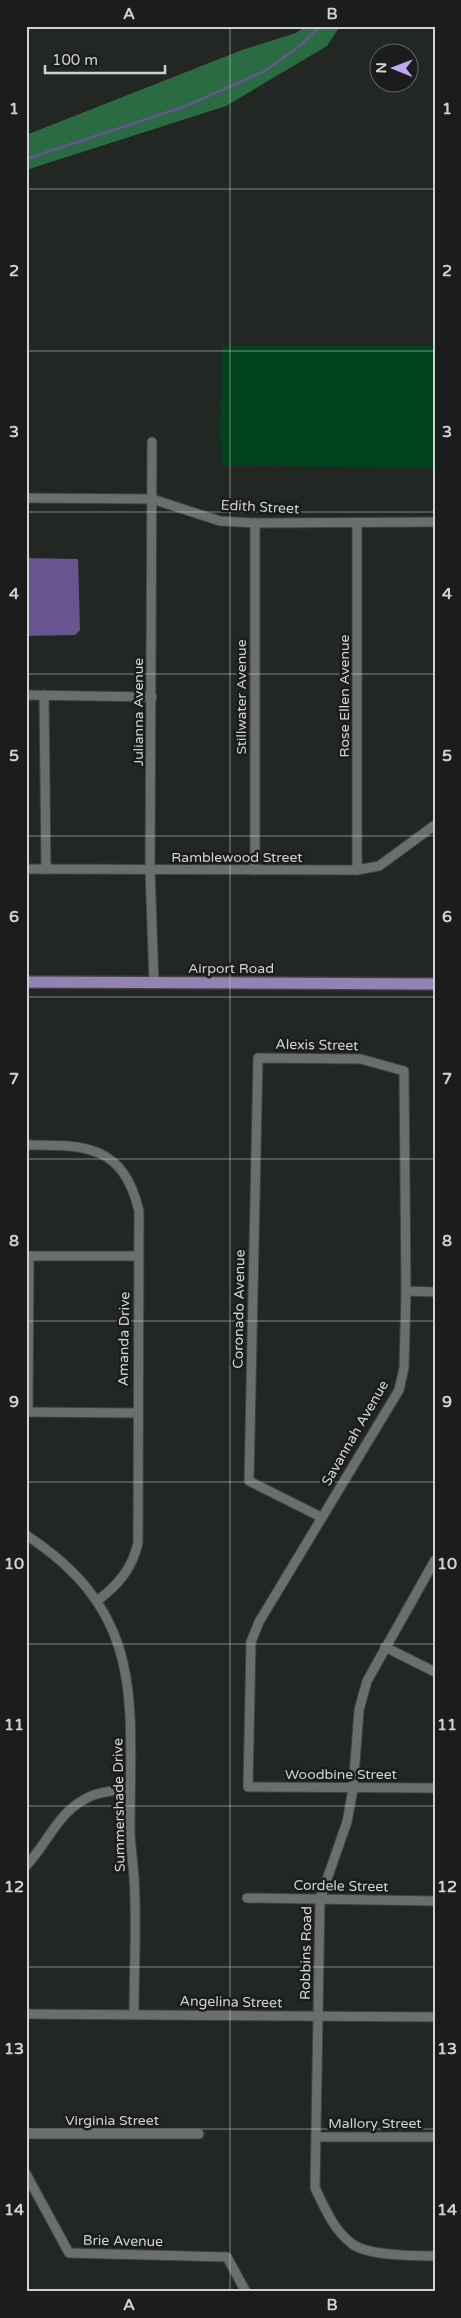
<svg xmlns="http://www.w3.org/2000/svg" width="461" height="2318" viewBox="0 0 461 2318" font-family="'Varela Round',sans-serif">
<rect width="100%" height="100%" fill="#232724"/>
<path fill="#00431f" d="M 222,346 L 435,346 L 435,468 L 223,465 L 220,437 Z"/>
<path fill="#2b6b42" d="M 306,26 L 340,26 L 327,46 L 226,106 L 26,170 L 26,135 L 242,50 L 296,33 Z"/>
<path fill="#685590" d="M 26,558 L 78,559 L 80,630 L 75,635 L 26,636 Z"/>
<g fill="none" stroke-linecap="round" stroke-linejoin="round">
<path stroke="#685590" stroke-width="2.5" d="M 26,159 L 186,106 L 265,71 L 302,44 L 320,26"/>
<g stroke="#404240" stroke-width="11">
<g id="minor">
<path d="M 152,442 L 150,870 L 154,983"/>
<path d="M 26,498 L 152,499 L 220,521 L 255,523 L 435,522"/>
<path d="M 26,695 L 152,697"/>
<path d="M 44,695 L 46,869"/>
<path d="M 26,869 L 357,870 L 379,866 L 435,825"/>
<path d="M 255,870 L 255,523"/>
<path d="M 357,870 L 357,523"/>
<path d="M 26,1145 C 85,1145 123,1144 139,1211 L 138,1543 C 132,1569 118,1585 97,1601"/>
<path d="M 26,1256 L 139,1256"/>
<path d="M 406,1291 L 435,1292"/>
<path d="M 26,1412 L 137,1413"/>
<path d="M 28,1412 L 29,1256"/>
<path d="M 321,1517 L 249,1481 L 258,1058 L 361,1059 L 404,1071 L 406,1291 L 404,1368 L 399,1390 L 259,1622 L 251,1642 L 248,1787 L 435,1788"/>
<path d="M 26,1535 C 147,1614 130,1702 130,1828 C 130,1845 133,1861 134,1877 C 137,1923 134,1969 134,2014"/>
<path d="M 435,1560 L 367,1681 L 359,1710 L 353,1789 L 347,1822 L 320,1899 L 315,2188 C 325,2208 333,2229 351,2243 C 366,2256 415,2256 435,2256"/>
<path d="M 385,1647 L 435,1672"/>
<path d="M 26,1866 C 47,1844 57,1814 85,1799 C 98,1791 116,1791 130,1788"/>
<path d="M 247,1898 L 435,1901"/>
<path d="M 26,2014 L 435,2017"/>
<path d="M 26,2134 L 199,2134"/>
<path d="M 316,2137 L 435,2137"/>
<path d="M 26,2174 L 69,2253 L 227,2257 L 246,2292"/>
</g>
</g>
<g stroke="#404240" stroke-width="14">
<path id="major" d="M 26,982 L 435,984"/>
</g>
<use href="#minor" stroke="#6b6f6c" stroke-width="9"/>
<use href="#major" stroke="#9183b3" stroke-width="11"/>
</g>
<path fill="none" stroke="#d0d2d0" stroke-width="1" stroke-opacity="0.55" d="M 230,26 L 230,2292M 26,189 L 435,189M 26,351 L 435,351M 26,512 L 435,512M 26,674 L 435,674M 26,836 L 435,836M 26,997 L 435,997M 26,1159 L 435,1159M 26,1321 L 435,1321M 26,1482 L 435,1482M 26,1644 L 435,1644M 26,1806 L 435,1806M 26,1967 L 435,1967M 26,2129 L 435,2129"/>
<g text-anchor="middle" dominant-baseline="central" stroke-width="5" stroke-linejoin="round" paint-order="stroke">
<g font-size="14" fill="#d0d2d0" stroke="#1a1d1b">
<text transform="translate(260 507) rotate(3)">Edith Street</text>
<text transform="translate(344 696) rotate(-90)">Rose Ellen Avenue</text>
<text transform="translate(241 697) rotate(-90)">Stillwater Avenue</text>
<text transform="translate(138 712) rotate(-90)">Julianna Avenue</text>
<text x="237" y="857">Ramblewood Street</text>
<text x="231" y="968">Airport Road</text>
<text transform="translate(317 1045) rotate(1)">Alexis Street</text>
<text transform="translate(239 1309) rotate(-89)">Coronado Avenue</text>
<text transform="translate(124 1339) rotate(-89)">Amanda Drive</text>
<text transform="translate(355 1433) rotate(-60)">Savannah Avenue</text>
<text x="341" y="1774">Woodbine Street</text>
<text transform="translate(119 1805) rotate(-91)">Summershade Drive</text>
<text transform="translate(341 1886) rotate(1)">Cordele Street</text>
<text transform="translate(306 1953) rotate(-89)">Robbins Road</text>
<text transform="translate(231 2002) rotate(1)">Angelina Street</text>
<text x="112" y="2120">Virginia Street</text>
<text x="375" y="2123">Mallory Street</text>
<text transform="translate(123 2241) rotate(1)">Brie Avenue</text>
</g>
</g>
<rect width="461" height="2318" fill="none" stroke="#1a1d1b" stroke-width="55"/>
<g transform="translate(394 68) rotate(271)"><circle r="24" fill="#1a1d1b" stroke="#636563"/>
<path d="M0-4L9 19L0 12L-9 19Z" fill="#bfa9f4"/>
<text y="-8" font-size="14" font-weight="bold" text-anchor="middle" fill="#d0d2d0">N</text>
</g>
<path d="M45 65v8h120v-8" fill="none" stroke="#d0d2d0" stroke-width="2.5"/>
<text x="52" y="65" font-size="15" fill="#d0d2d0" stroke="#1a1d1b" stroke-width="4" paint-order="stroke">100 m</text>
<rect x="28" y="28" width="406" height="2262" fill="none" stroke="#d0d2d0" stroke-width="2"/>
<g font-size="16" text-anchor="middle" font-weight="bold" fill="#d0d2d0">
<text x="129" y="19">A</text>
<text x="332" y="19">B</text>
<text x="14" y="114">1</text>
<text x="447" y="114">1</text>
<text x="14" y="276">2</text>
<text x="447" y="276">2</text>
<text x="14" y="437">3</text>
<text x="447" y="437">3</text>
<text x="14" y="599">4</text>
<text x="447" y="599">4</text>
<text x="14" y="761">5</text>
<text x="447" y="761">5</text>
<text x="14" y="922">6</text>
<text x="447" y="922">6</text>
<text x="14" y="1084">7</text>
<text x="447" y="1084">7</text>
<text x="14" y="1246">8</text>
<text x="447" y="1246">8</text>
<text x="14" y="1407">9</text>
<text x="447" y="1407">9</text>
<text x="14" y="1569">10</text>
<text x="447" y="1569">10</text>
<text x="14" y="1730">11</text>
<text x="447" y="1730">11</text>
<text x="14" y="1892">12</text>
<text x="447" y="1892">12</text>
<text x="14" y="2054">13</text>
<text x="447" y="2054">13</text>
<text x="14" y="2215">14</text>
<text x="447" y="2215">14</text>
<text x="129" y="2310">A</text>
<text x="332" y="2310">B</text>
</g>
</svg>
